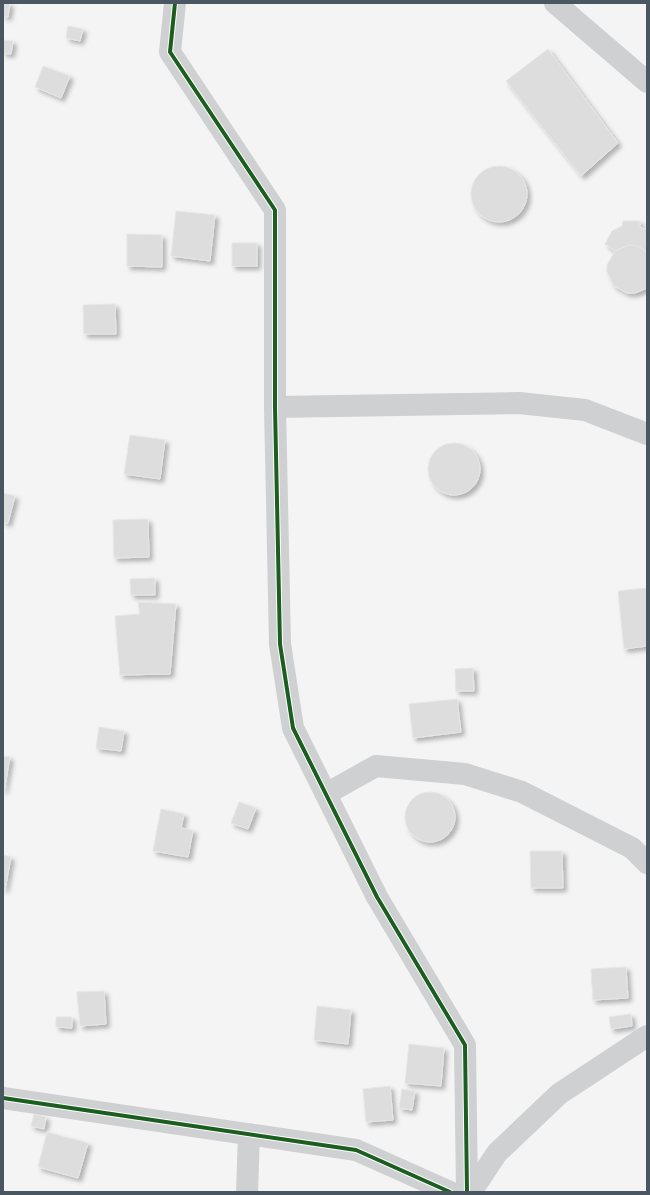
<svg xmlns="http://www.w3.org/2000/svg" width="650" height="1195" viewBox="0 0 650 1195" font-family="Rubik,sans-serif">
<defs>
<filter id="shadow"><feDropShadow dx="3.5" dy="3.5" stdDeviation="2" flood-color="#0004"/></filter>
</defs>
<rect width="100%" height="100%" fill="#f4f4f4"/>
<g fill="#ddddde" stroke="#e5e6e7" filter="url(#shadow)">
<path d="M 3,3 L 10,3 L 8,17 L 3,16 Z"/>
<path d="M 68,26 L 83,29 L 80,41 L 66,38 Z"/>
<path d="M 3,40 L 13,41 L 11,54 L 3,53 Z"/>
<path d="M 548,49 L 618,143 L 581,176 L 506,81 Z"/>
<path d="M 43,66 L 70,76 L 61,98 L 35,87 Z"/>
<circle cx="499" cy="194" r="28"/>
<path d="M 176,211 L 215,215 L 210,261 L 171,256 Z"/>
<path d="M 623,221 L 640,221 L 640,227 L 647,230 L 647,252 L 638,246 L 629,245 L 615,251 L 605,244 L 612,231 L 622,226 Z"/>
<path d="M 127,234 L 162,235 L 162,267 L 127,266 Z"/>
<rect x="232" y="243" width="25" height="23"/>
<path d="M 629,245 L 638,246 L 647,252 L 647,288 L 635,293 L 627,293 L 614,286 L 607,272 L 607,265 L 615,251 Z"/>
<path d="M 115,304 L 116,334 L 84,334 L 83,305 Z"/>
<path d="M 130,435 L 165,440 L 160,479 L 124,474 Z"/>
<circle cx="454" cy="469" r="26"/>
<path d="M 3,493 L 15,496 L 8,523 L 3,522 Z"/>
<path d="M 148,519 L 149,557 L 114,558 L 113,520 Z"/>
<path d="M 155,578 L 155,595 L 131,595 L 130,579 Z"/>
<path d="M 647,588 L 647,646 L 624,649 L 618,591 Z"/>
<path d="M 138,602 L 176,604 L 170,674 L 120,675 L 115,616 L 140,614 Z"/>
<path d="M 473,668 L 474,691 L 456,691 L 455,669 Z"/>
<path d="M 457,699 L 461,732 L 413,738 L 409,704 Z"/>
<path d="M 99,727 L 124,731 L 121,751 L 96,748 Z"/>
<path d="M 3,756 L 10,757 L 4,791 L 3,791 Z"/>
<circle cx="430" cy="817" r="25"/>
<path d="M 239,802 L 256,808 L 248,829 L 231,823 Z"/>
<path d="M 161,809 L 184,814 L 181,828 L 193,830 L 188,857 L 153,851 Z"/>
<path d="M 530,851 L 562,851 L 563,888 L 531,888 Z"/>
<path d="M 3,855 L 11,857 L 5,889 L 3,889 Z"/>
<path d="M 626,967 L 628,998 L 593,1000 L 591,969 Z"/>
<path d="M 104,991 L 106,1024 L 80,1026 L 77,992 Z"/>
<path d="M 317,1006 L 351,1010 L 348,1044 L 314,1040 Z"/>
<path d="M 631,1014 L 632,1026 L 611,1029 L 609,1017 Z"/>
<path d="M 56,1017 L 72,1017 L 72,1028 L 56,1027 Z"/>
<path d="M 409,1044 L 444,1048 L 441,1086 L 405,1083 Z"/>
<path d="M 390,1086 L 393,1120 L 366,1122 L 363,1089 Z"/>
<path d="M 402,1089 L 415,1091 L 412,1110 L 399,1108 Z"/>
<path d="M 34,1114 L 46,1117 L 44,1129 L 31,1126 Z"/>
<path d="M 47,1132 L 88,1143 L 78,1178 L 38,1167 Z"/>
</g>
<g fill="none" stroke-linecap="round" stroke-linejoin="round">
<g stroke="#ced0d2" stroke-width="22">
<path d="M 175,3 L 170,52 L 275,210 L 275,407 L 280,644 L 293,728 L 377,897 L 465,1045 L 467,1192"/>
<path d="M 555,3 L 647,82"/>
<path d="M 275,407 L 519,403 L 585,410 L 647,434"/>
<path d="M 326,794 L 376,766 L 465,774 L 522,792 L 632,848 L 647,863"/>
<path d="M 3,1098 L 356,1150 L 450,1192"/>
<path d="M 247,1192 L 249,1134"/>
<path d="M 471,1192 L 497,1153 L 559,1094 L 647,1036"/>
</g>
<g stroke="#fff" stroke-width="6">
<g id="cycleway">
<path d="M 175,3 L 170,52 L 275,210 L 275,407 L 280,644 L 293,728 L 377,897 L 465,1045 L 467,1192"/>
<path d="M 3,1098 L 356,1150 L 450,1192"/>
</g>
</g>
<use href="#cycleway" stroke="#1b5e20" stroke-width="4"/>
</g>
<rect width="650" height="1195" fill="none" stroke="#4a5661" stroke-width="8"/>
</svg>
